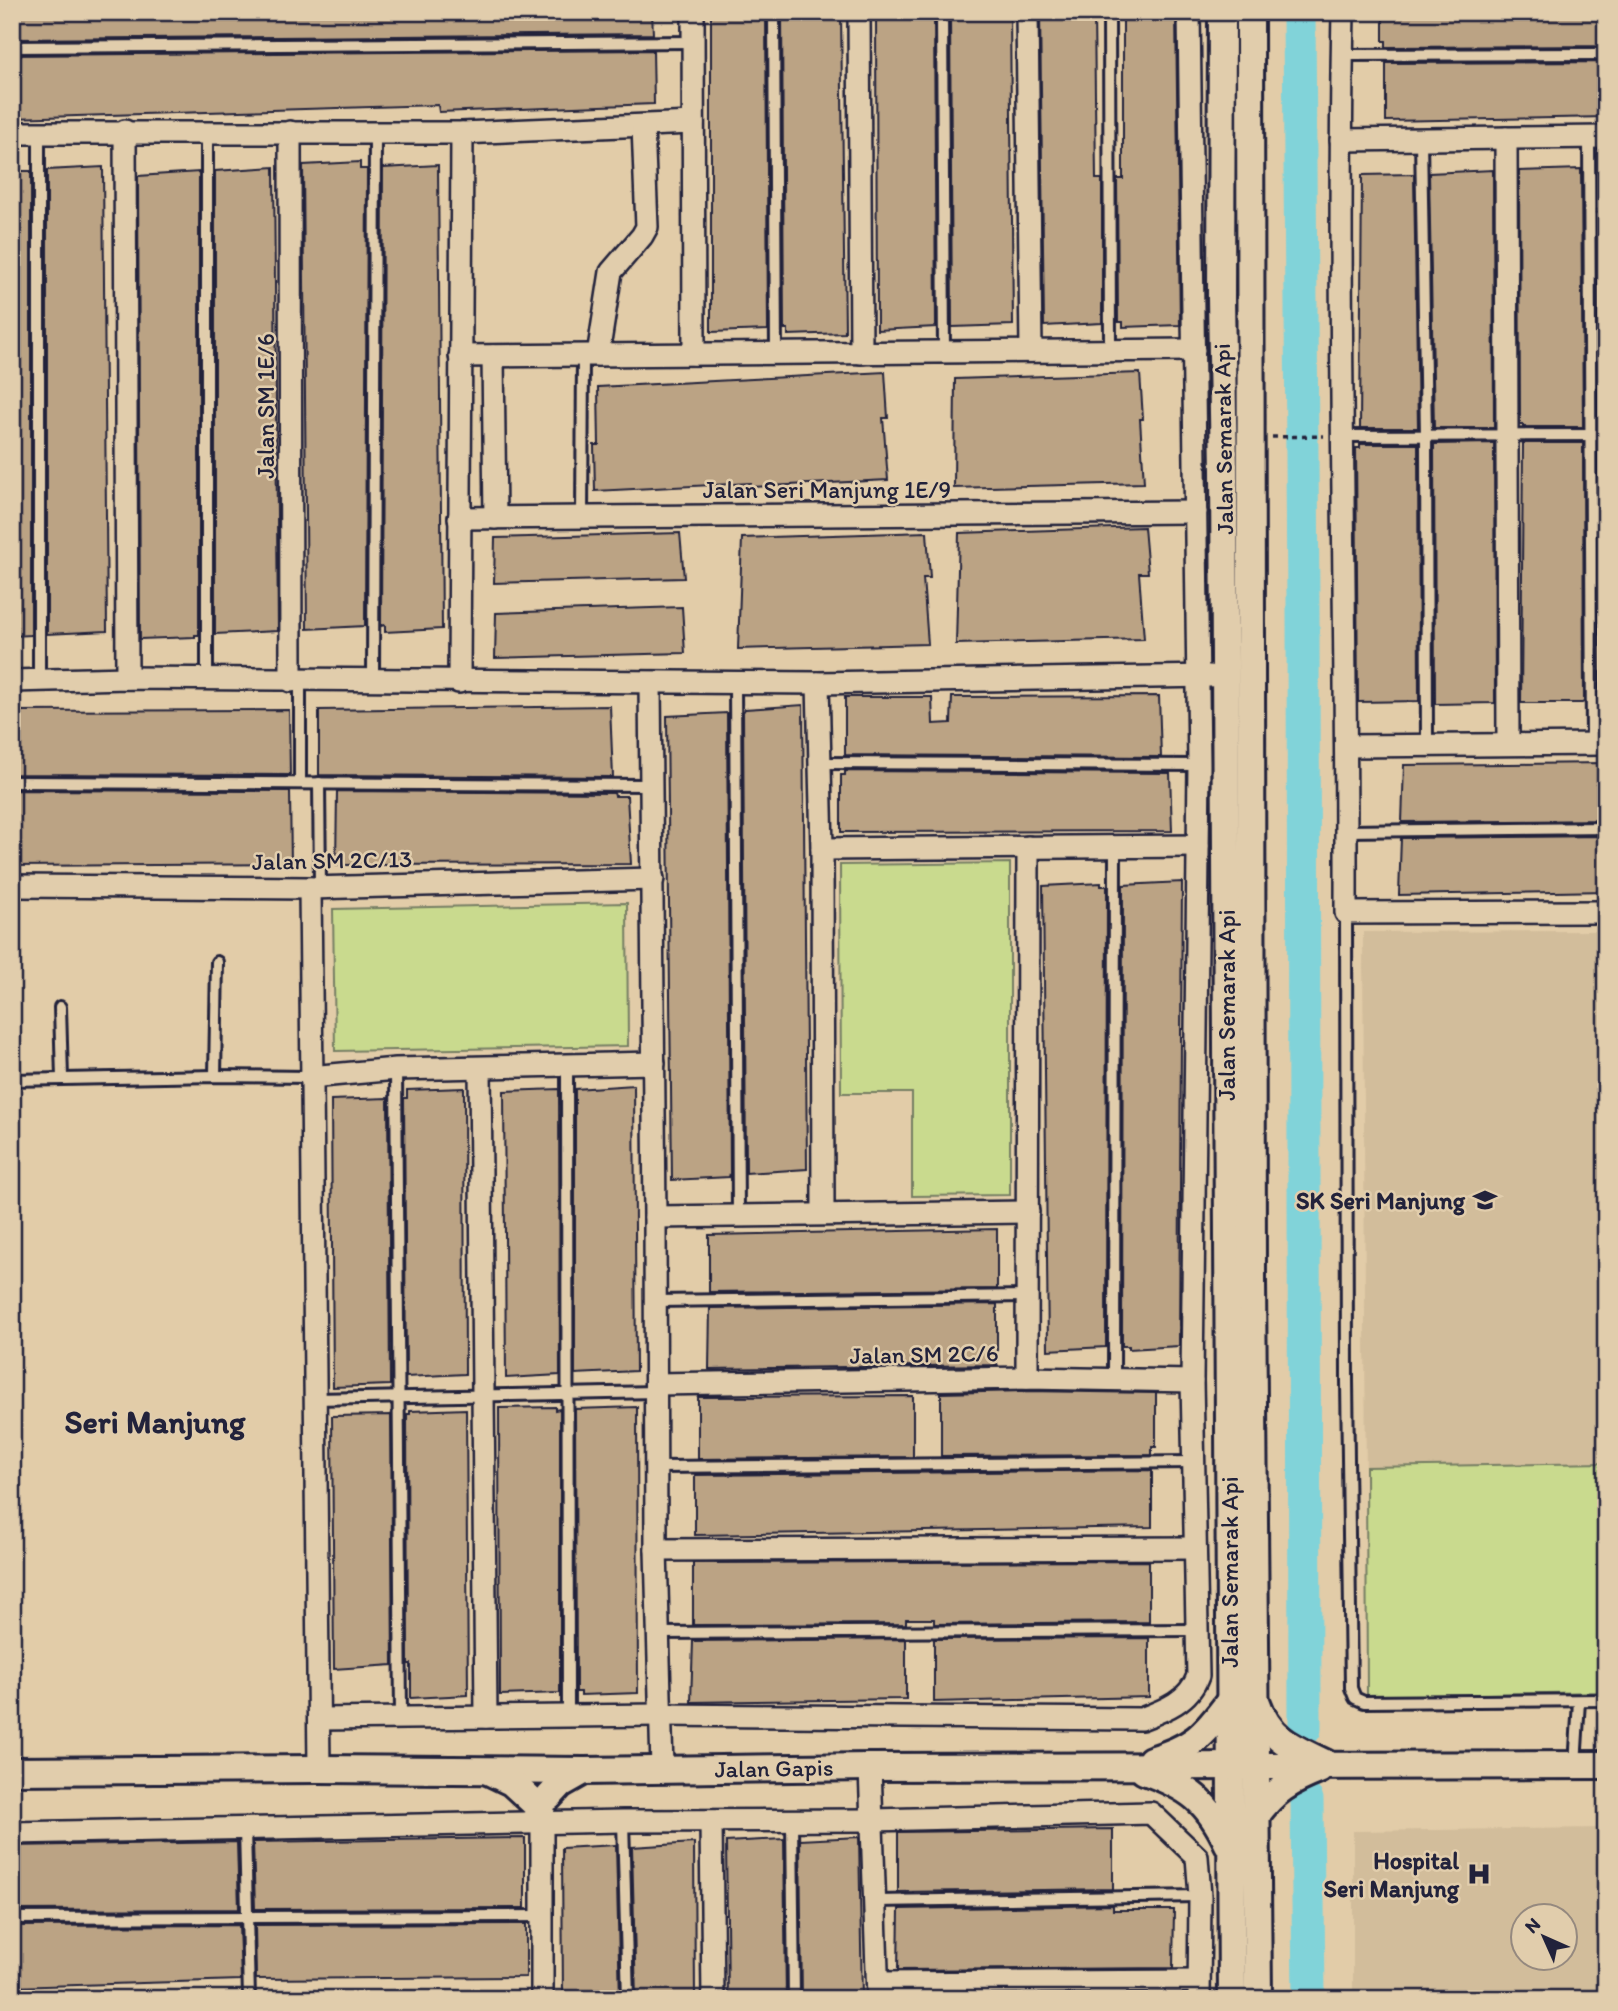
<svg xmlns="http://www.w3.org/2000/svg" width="1618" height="2011" viewBox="0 0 1618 2011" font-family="Itim,sans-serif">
<rect width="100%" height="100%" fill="#e2cca8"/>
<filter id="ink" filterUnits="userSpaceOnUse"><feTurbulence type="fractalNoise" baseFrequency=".0143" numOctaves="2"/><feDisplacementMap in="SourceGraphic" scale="14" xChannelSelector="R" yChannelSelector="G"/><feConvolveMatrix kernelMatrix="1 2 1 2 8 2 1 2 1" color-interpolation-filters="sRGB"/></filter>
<g filter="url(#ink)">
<g fill="#d2bd9b" fill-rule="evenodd">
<path d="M 1606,931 L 1606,1692 L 1367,1696 L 1363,932 Z"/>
<path d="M 1606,1828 L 1606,1999 L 1353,1999 L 1353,1831 ZM 1524,1916 L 1566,1916 L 1566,1958 L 1524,1958 Z"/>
</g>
<g fill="#c9da8e" stroke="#767e64" stroke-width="2">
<path d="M 1010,863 L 1010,1195 L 912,1196 L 912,1093 L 841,1093 L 840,865 Z"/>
<path d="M 627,903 L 628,1046 L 335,1051 L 333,909 Z"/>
<path d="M 1606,1463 L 1606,1692 L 1367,1696 L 1366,1467 Z"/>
</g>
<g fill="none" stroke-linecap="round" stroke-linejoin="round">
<g stroke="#81d3d9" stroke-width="33">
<path d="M 1299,12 L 1303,604 L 1305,1729"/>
<path d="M 1307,1800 L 1309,1999"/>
</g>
</g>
<g fill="#bba384" stroke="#22223b" stroke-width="2">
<path d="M 12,12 L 652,12 L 653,34 L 12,39 Z"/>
<path d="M 711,12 L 766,12 L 768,330 L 711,332 Z"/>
<path d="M 782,12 L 841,12 L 845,333 L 788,335 L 788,329 L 784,329 Z"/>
<path d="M 876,12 L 934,12 L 936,327 L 877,330 Z"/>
<path d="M 950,12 L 1010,12 L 1013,325 L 952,327 Z"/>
<path d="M 1040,12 L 1094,12 L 1096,179 L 1102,179 L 1102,323 L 1044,326 Z"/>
<path d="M 1123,12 L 1176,12 L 1180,325 L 1123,327 L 1123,322 L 1118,322 L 1117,179 L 1123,179 Z"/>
<path d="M 1383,12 L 1606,12 L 1606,46 L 1386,47 L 1386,41 L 1383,41 Z"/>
<path d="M 653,50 L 654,104 L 439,112 L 438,105 L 12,118 L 12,55 Z"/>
<path d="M 1606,62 L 1606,117 L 1386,121 L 1386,63 Z"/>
<path d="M 360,162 L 360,169 L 367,169 L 365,626 L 307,629 L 303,165 Z"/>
<path d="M 438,165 L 442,629 L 385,632 L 385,625 L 381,626 L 383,168 Z"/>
<path d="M 103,167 L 107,631 L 47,634 L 47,170 Z"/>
<path d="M 274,167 L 278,631 L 215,634 L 215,171 Z"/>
<path d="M 1581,169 L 1583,427 L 1523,427 L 1523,425 L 1520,425 L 1519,171 Z"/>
<path d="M 1493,170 L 1494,428 L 1434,428 L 1429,173 Z"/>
<path d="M 12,171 L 31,171 L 31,635 L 12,636 Z"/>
<path d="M 199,172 L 199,635 L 195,635 L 195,637 L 140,639 L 138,176 Z"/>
<path d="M 1597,173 L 1606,173 L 1606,427 L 1598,427 Z"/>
<path d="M 1414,174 L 1418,428 L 1360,428 L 1362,175 Z"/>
<path d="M 885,372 L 888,418 L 883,418 L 888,480 L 751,487 L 751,483 L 595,491 L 594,445 L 599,445 L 598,387 Z"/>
<path d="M 1140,373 L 1143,419 L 1140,419 L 1144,483 L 954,488 L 955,379 Z"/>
<path d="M 1494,443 L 1495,703 L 1435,704 L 1434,444 Z"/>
<path d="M 1523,443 L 1583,443 L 1584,702 L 1582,703 L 1521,703 Z"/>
<path d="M 1598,443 L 1606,443 L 1606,701 L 1600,701 Z"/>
<path d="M 1360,444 L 1418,444 L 1419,701 L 1358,702 L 1356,448 L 1360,448 Z"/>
<path d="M 1144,527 L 1148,573 L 1139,573 L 1144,639 L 956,644 L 959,533 Z"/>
<path d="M 927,532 L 930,578 L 923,578 L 928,644 L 738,649 L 742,538 Z"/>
<path d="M 680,533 L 684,578 L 494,583 L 495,538 Z"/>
<path d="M 682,607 L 685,653 L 495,658 L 496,613 Z"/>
<path d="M 1159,696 L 1161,757 L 845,755 L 845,697 L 932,697 L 933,724 L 951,723 L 952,697 Z"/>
<path d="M 803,705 L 807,1169 L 746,1173 L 743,712 L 745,709 Z"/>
<path d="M 610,706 L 613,777 L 319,775 L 319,710 Z"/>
<path d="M 289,710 L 290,775 L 12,774 L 12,711 Z"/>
<path d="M 727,713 L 730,1173 L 729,1177 L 672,1180 L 667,716 Z"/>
<path d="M 1606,763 L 1606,820 L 1402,822 L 1404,765 Z"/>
<path d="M 845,771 L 1170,773 L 1172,831 L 841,832 L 841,775 L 845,775 Z"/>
<path d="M 12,790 L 290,791 L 291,864 L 12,866 Z"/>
<path d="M 337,791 L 614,793 L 615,796 L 627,796 L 631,864 L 336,865 Z"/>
<path d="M 1606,836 L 1606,891 L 1399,895 L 1401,838 Z"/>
<path d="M 1182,882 L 1179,1346 L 1129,1349 L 1129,1346 L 1122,1346 L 1123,885 Z"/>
<path d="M 1101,883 L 1101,886 L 1107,886 L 1106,1347 L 1048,1350 L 1043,886 Z"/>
<path d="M 634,1085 L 636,1371 L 575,1374 L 575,1089 Z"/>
<path d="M 464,1088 L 465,1374 L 406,1377 L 404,1098 L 407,1098 L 407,1090 Z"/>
<path d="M 559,1089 L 560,1375 L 506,1378 L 504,1091 Z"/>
<path d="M 388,1098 L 390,1385 L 333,1387 L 331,1100 Z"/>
<path d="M 997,1229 L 997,1289 L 709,1292 L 709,1235 Z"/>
<path d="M 997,1304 L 997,1365 L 709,1369 L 710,1308 Z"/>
<path d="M 1027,1391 L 1156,1393 L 1156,1447 L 1152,1447 L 1152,1455 L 941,1456 L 941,1393 Z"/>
<path d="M 913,1396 L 913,1457 L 698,1459 L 698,1397 Z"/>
<path d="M 555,1407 L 555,1410 L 560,1409 L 560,1693 L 500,1695 L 499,1408 Z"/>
<path d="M 637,1407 L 638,1693 L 581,1695 L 581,1692 L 576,1692 L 575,1409 Z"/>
<path d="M 466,1409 L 468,1695 L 411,1698 L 411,1664 L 408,1664 L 407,1414 L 410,1414 L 410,1411 Z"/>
<path d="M 391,1415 L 393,1665 L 334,1669 L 332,1416 Z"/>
<path d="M 1152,1470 L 1152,1527 L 695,1535 L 695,1475 Z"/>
<path d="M 1149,1561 L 1149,1622 L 934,1624 L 934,1619 L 906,1619 L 906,1624 L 693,1625 L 693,1563 Z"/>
<path d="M 1149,1638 L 1149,1697 L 934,1702 L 934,1639 Z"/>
<path d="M 906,1639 L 906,1699 L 691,1702 L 693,1641 Z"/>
<path d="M 1113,1829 L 1113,1889 L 898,1892 L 898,1832 Z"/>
<path d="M 859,1837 L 862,1999 L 802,1999 L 800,1840 Z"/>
<path d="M 525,1838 L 525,1908 L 255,1909 L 253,1842 Z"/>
<path d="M 784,1839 L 786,1999 L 728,1999 L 726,1842 Z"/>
<path d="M 237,1842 L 239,1909 L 12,1910 L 12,1846 Z"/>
<path d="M 694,1843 L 695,1999 L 636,1999 L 632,1847 Z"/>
<path d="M 616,1845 L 620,1999 L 563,1999 L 562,1848 Z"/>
<path d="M 1113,1905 L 1113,1910 L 1174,1910 L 1173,1968 L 898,1970 L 899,1909 Z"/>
<path d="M 526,1924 L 526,1977 L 256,1979 L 255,1925 Z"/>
<path d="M 239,1925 L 241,1980 L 12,1987 L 12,1926 Z"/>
<path d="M 1172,1994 L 1172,1999 L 900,1999 L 901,1996 Z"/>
</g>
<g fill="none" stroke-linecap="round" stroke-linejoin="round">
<g stroke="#22223b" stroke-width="16">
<g id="service">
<path d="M 774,12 L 776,353"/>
<path d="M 942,12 L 944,352"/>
<path d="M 1109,12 L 1110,351"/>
<path d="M 12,47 L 693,42"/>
<path d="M 1342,55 L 1606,54"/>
<path d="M 39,132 L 39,681"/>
<path d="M 1589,137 L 1592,744"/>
<path d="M 1421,139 L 1426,436 L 1427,745"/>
<path d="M 1344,436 L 1606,435"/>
<path d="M 582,517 L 583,355"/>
<path d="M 207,680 L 207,132"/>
<path d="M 300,681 L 300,783"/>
<path d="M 373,681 L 375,133"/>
<path d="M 735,683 L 738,1215"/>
<path d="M 820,763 L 1199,765"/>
<path d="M 12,782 L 651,785"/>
<path d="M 319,783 L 320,887"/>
<path d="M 1346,831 L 1606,828"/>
<path d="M 1346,913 L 1347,1382 L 1351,1688 L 1355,1698 L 1364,1702 L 1606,1700"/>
<path d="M 60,1007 L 62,1078"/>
<path d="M 567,1065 L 568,1717"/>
<path d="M 396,1069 L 401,1718"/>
<path d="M 215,1076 L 217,962"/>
<path d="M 12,1080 L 215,1076 L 310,1077"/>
<path d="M 655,1301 L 1028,1296"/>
<path d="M 1114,1380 L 1115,847"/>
<path d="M 316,1399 L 656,1392"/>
<path d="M 656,1467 L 1194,1462"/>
<path d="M 658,1633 L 1197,1630"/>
<path d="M 1575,1765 L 1579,1701"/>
<path d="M 623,1821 L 628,1999"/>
<path d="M 792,1821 L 794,1999"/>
<path d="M 245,1828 L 249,1999"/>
<path d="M 876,1901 L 1200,1896"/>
<path d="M 12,1918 L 542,1916"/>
</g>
</g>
<g stroke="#22223b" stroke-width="26">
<g id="minor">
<path d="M 693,12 L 694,354"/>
<path d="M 859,12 L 861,353"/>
<path d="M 1027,12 L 1031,351"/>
<path d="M 1343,12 C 1337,312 1347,613 1346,913 L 1606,912"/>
<path d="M 125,131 L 127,678"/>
<path d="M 290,132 L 291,681"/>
<path d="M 12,133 L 462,133 L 693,123"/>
<path d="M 1506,138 L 1508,744"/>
<path d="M 1341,140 L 1606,137"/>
<path d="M 598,355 L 611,272 L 642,236 L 647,227 L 643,126"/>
<path d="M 460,356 L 1194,350"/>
<path d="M 493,356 L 495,518"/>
<path d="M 459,518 L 1196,512"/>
<path d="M 12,681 L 127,678 L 818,683 L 1210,676"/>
<path d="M 459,682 L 462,133"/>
<path d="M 650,683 L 655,1217 L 656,1550 L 662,1769"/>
<path d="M 818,683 L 822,849 L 823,1213"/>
<path d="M 1347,746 L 1606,744"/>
<path d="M 822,849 L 1198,846"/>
<path d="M 12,886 L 310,888 L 653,879"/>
<path d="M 310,888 L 319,1769"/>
<path d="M 480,1068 L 486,1717"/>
<path d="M 310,1077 L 396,1069 L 654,1063"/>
<path d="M 655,1217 L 1028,1212"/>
<path d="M 1027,1378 L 1028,847"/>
<path d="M 656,1384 L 1027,1378 L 1192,1381"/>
<path d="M 656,1550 L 1195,1548"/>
<path d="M 319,1719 L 659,1715 L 1141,1719 C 1165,1710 1189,1701 1198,1676 L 1192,1381 L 1199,765 L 1189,12"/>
<path d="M 870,1767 L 878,1999"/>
<path d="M 711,1822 L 713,1999"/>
<path d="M 12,1833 L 623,1821 L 873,1820 L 1151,1813 L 1197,1857 L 1200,1896 L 1199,1999"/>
<path d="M 878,1983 L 1199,1981"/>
<path d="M 542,1999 L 542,1813 L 544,1809"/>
</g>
</g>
<g stroke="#22223b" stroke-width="32">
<g id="tertiary">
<path d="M 1222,12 L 1221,299 L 1224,470 L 1232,1999"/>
<path d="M 1250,12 L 1252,1282 L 1258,1999"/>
<path d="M 1257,1703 C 1270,1740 1292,1747 1325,1763"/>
<path d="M 1151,1760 C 1193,1747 1203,1737 1229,1702"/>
<path d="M 12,1771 L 319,1769 L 584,1771 L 870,1767 L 1606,1765"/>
<path d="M 488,1771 L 511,1782 L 535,1804"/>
<path d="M 1144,1771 C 1189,1787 1208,1801 1228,1844"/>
<path d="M 549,1797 L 561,1784 L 584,1771"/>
<path d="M 1256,1816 C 1273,1791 1291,1781 1319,1770"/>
</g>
</g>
<path stroke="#22223b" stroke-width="3.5" stroke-dasharray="5 5" stroke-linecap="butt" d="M 1272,437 L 1324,436"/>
<use href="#service" stroke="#e1cdac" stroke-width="10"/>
<use href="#minor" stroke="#e1cdac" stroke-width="21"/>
<use href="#tertiary" stroke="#e1cdac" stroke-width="26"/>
</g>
</g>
<defs>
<g id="school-bare" transform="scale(1.89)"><path d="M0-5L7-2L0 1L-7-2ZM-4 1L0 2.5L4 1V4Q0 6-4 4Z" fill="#22223b" stroke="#e1cdac" stroke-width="2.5" paint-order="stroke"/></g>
<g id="hospital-bare" transform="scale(1.89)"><path d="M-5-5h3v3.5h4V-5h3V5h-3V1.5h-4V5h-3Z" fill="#22223b" stroke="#e1cdac" stroke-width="2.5" paint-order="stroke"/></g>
</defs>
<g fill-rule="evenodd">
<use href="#school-bare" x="1485" y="1200"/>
<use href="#hospital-bare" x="1479" y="1874"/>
</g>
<g text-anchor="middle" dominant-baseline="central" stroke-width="5" stroke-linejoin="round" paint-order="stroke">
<g font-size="24" fill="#22223b" stroke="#e1cdac">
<text transform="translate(265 406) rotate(-90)">Jalan SM 1E/6</text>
<text transform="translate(1223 439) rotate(-91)">Jalan Semarak Api</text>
<text x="827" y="489">Jalan Seri Manjung 1E/9</text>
<text transform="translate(332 860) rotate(-1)">Jalan SM 2C/13</text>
<text transform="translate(1226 1005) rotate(-90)">Jalan Semarak Api</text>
<text transform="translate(924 1354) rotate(-1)">Jalan SM 2C/6</text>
<text transform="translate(1229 1572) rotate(-90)">Jalan Semarak Api</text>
<text transform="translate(774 1768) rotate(-1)">Jalan Gapis</text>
</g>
<g font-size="24" font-weight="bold" fill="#22223b" stroke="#e1cdac" text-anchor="end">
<text x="1465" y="1200">SK Seri Manjung</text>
<text x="1459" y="1860">Hospital<tspan x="1459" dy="28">Seri Manjung</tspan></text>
</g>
<g font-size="32" font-weight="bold" fill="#22223b" stroke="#e1cdac">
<text x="155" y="1422">Seri Manjung</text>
</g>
</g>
<rect width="1618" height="2011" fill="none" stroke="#e1cdac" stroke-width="42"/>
<rect x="21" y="21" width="1576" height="1969" fill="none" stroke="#22223b" stroke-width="2.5" filter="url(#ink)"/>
<g transform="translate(1544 1937) rotate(315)"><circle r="33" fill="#e1cdac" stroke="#95897f" stroke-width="2"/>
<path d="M0-5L12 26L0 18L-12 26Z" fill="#22223b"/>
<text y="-10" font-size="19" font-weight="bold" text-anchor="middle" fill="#22223b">N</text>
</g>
</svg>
